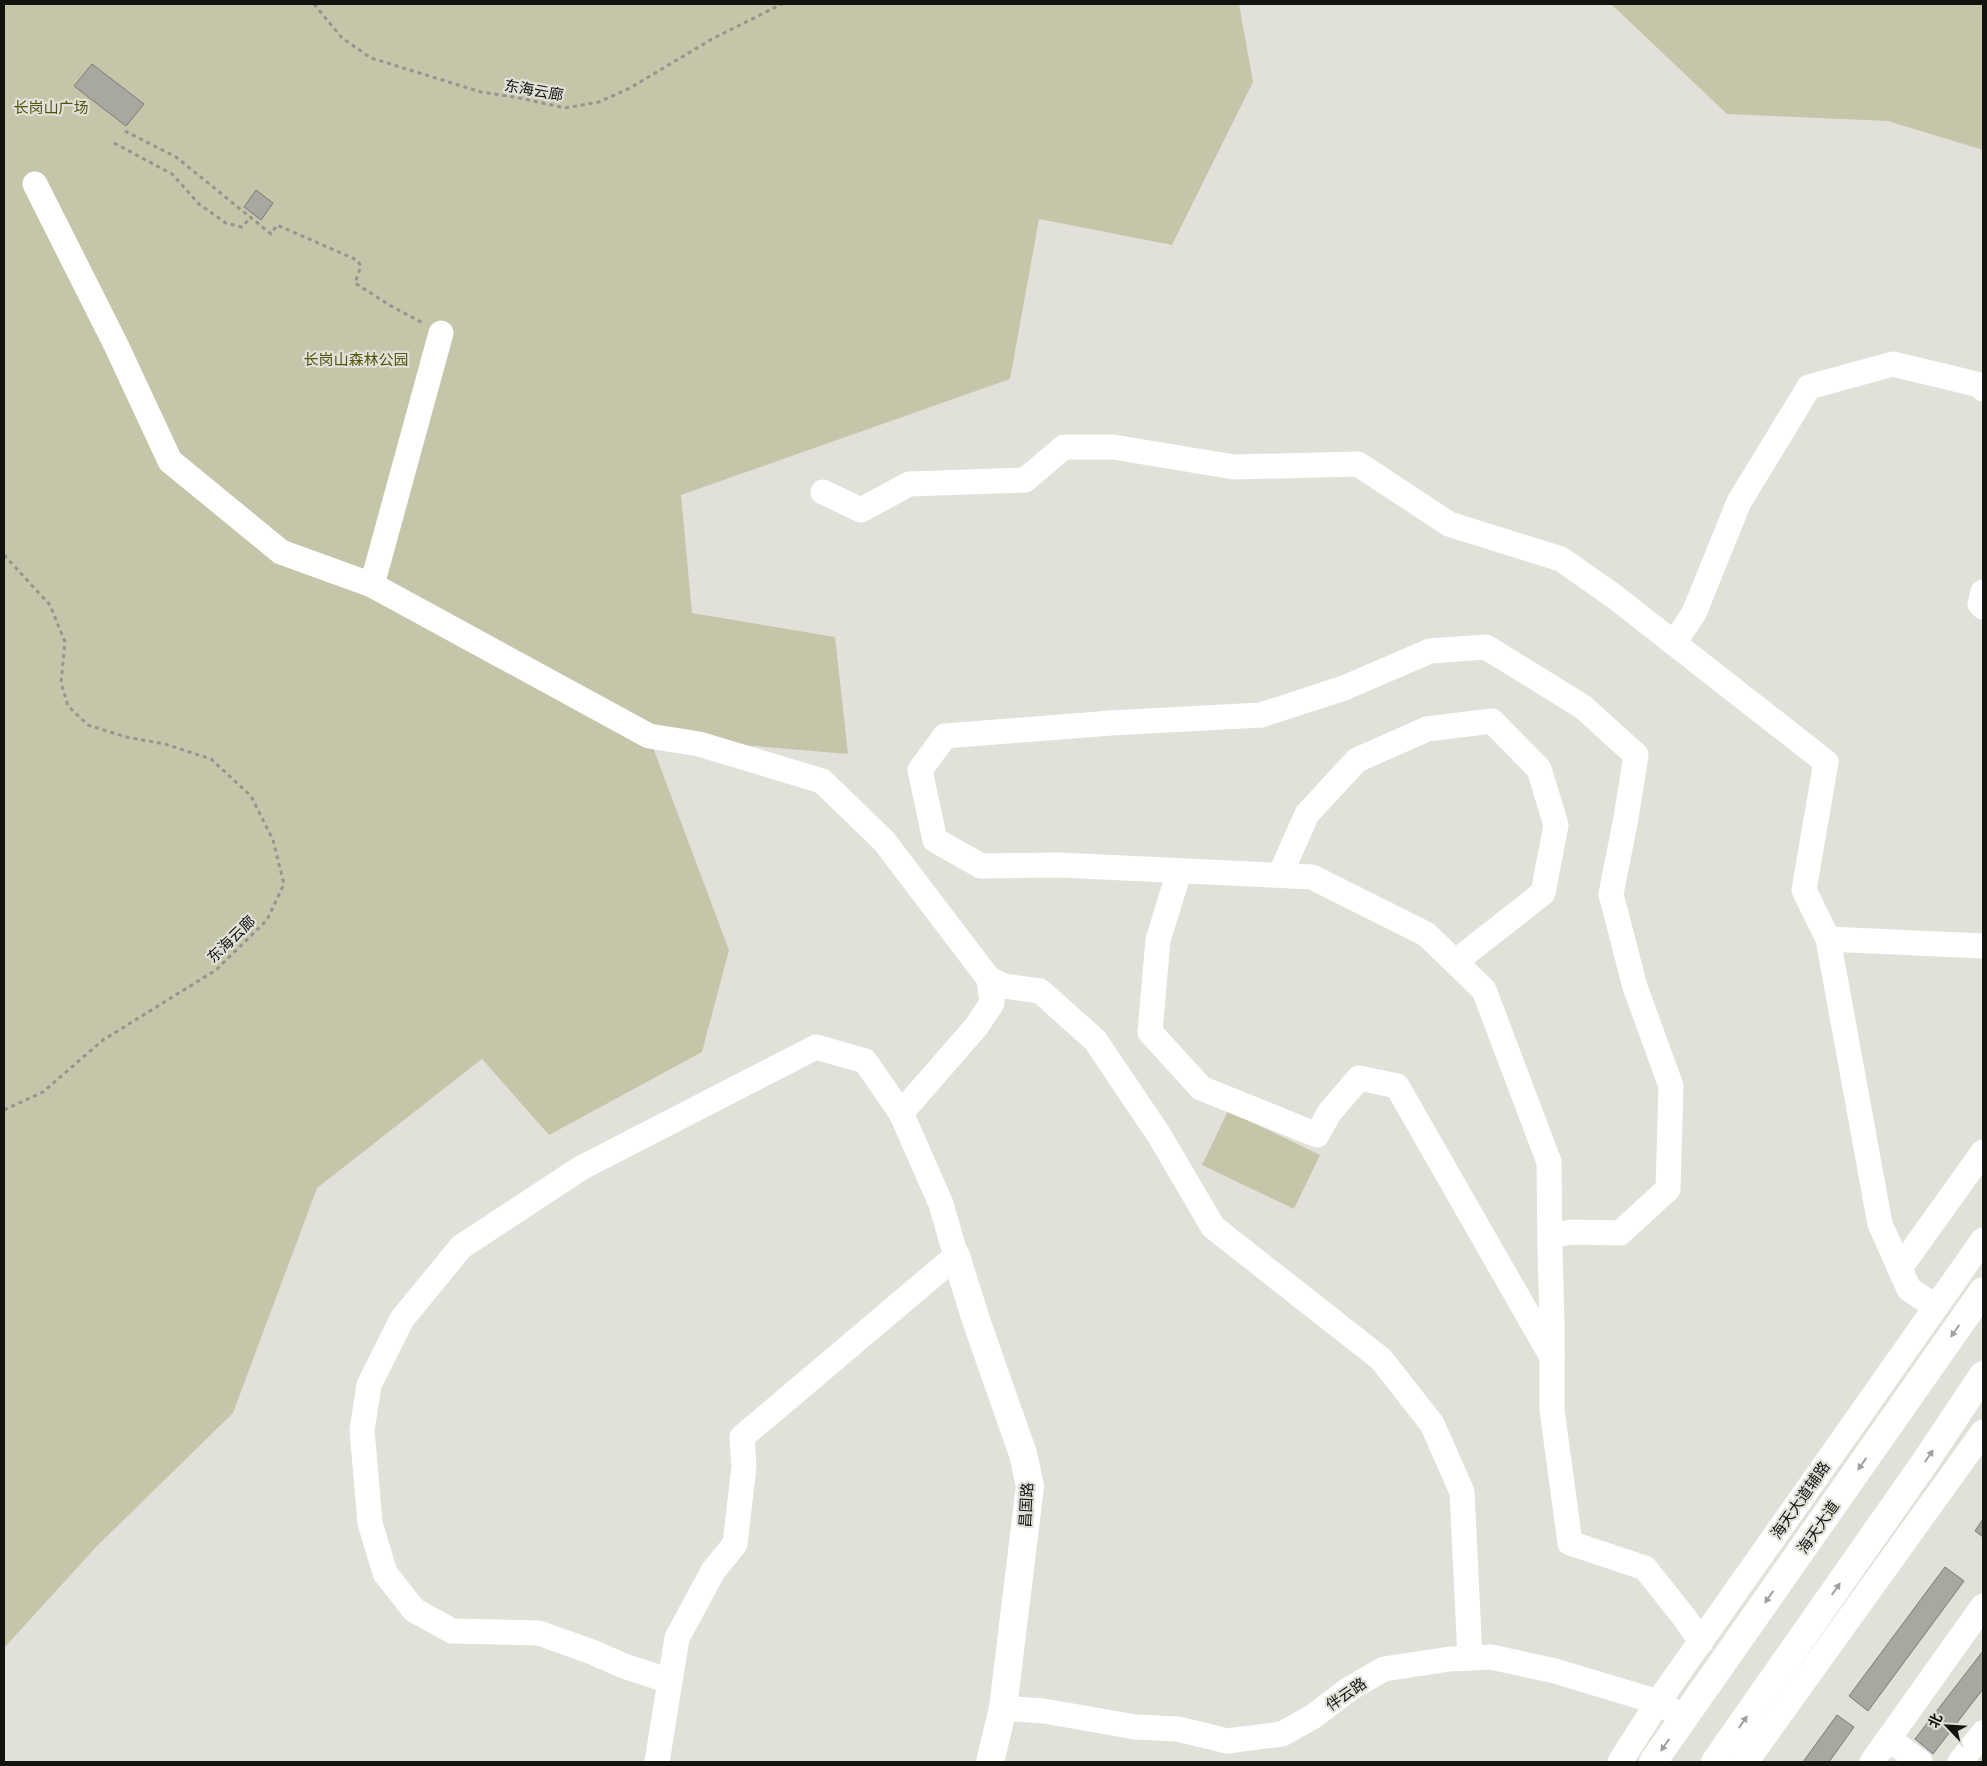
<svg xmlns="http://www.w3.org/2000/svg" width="1987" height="1766" viewBox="0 0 1987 1766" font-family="'IBM Plex Sans','Noto Sans SC',sans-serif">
<rect width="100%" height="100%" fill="#e1e1d9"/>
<g fill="#c5c6a9">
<path d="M 4,4 L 1239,4 L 1253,82 L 1172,245 L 1039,219 L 1010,379 L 681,495 L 692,613 L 835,637 L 848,754 L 649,737 L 729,950 L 702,1052 L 549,1135 L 482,1059 L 317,1188 L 233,1413 L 96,1547 L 4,1648 Z"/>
<path d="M 1611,4 L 1983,4 L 1983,150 L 1888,121 L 1727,114 Z"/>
<path d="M 1228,1111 L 1320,1155 L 1294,1209 L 1202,1165 Z"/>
</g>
<g fill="#a8a8a1" stroke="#7b7b74">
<path d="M 92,64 L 144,104 L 126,126 L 74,86 Z"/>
<path d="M 256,190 L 273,203 L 261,220 L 244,207 Z"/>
<path d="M 1983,1519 L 1983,1537 L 1975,1531 Z"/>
<path d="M 1945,1567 L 1964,1581 L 1868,1711 L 1849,1696 Z"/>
<path d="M 1983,1651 L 1983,1689 L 1933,1754 L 1915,1739 Z"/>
<path d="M 1837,1715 L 1854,1727 L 1829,1762 L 1803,1762 Z"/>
</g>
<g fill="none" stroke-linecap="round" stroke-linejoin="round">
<g stroke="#95958e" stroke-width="3" stroke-dasharray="4 4" stroke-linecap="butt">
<path d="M 314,4 L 342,38 L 371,58 L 481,92 L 520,98 L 565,108 L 599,102 L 630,88 L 712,39 L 782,4"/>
<path d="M 125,131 L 176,157 L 271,234 L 277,225 L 357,260 L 361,266 L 355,283 L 391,306 L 423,323"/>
<path d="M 114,143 L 172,174 L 199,204 L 226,223 L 242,227 L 251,217"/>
<path d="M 4,555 L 50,605 L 65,642 L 61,683 L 68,706 L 88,725 L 126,737 L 165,744 L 211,759 L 251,796 L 273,840 L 284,884 L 267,920 L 216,970 L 103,1040 L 43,1092 L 4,1110"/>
</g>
<g stroke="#fff" stroke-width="25">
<path d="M 35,184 L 116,345 L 170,461 L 281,552 L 372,585 L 649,736 L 699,744 L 822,781 L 884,841 L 989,979 L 992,1003 L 976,1027 L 901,1113"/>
<path d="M 823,492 L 861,510 L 909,484 L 1025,480 L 1064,447 L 1113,447 L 1234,467 L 1358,464 L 1449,524 L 1561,559 L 1615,597 L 1826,762 L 1804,890 L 1828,939"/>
<path d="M 372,585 L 441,333"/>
<path d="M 1983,592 L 1980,604 L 1983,607"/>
<path d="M 1674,643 L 1694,613 L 1739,502 L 1809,387 L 1893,364 L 1980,385 L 1983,389"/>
<path d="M 1179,872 L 1158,940 L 1150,1032 L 1201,1088 L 1317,1135 L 1329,1113 L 1359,1078 L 1397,1086 L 1552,1357"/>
<path d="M 1280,875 L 1307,814 L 1357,760 L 1427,729 L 1492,721 L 1539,769 L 1556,825 L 1543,893 L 1455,962"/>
<path d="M 989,979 L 1004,986 L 1040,991 L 1095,1040 L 1159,1135 L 1213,1227 L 1381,1359 L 1432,1424 L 1462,1492 L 1470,1658"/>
<path d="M 816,1047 L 865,1061 L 901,1113 L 941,1204 L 956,1256 L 742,1437 L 744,1466 L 735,1544 L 713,1571 L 677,1638 L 670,1681 L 624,1666 L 592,1652 L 539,1633 L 452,1631 L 414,1610 L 385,1573 L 370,1523 L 362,1430 L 369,1385 L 402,1319 L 461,1247 L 581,1168 Z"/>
<path d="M 1550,1236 L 1572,1232 L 1620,1233 L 1668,1189 L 1671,1086 L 1635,987 L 1611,894 L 1626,818 L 1636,755 L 1583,707 L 1486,647 L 1430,651 L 1344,688 L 1261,715 L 1111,723 L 945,736 L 920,770 L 935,840 L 981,866 L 1060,865 L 1312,877 L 1426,934 L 1484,990 L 1549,1162 L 1550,1249 L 1552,1326 L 1552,1410 L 1570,1543 L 1645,1568 L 1684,1617 L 1701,1642"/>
<path d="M 1900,1268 L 1983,1152"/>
<path d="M 1936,1307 L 1909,1289 L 1880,1224 L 1828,939 L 1983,946"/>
<path d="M 1003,1708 L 1044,1711 L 1135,1727 L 1178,1729 L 1227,1741 L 1282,1734 L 1314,1716 L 1349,1689 L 1384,1669 L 1450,1659 L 1491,1657 L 1555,1671 L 1658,1702 L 1684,1718"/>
<path d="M 1889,1739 L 1920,1762"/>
<path d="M 657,1762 L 670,1681"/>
<path d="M 1620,1762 L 1658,1702 L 1983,1240"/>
<path d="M 1746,1762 L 1983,1432"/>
<path d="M 1872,1762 L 1983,1606"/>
<path d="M 1960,1762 L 1983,1733"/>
</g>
<g stroke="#fff" stroke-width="28">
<path d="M 956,1256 L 977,1323 L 1023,1454 L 1030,1486 L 1003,1708 L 990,1762"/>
<path d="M 1653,1762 L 1983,1291"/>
<path d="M 1715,1762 L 1923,1465 L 1983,1375"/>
</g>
</g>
<defs><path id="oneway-solid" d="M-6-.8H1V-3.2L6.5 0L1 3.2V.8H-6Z" transform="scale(1.25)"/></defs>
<g fill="#a0a09f">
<use href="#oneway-solid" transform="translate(1955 1331) rotate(125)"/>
<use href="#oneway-solid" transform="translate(1929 1456) rotate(-56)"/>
<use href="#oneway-solid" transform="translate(1862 1464) rotate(125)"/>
<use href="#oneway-solid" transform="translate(1836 1589) rotate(-55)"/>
<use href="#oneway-solid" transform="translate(1769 1597) rotate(125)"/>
<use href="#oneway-solid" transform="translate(1743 1722) rotate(-55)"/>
<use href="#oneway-solid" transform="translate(1665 1745) rotate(125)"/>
</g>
<g text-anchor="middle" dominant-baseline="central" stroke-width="4.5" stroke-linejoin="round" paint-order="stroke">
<g font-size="15" fill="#12120f" stroke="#e1e1d9">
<text transform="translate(534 90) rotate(10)">东海云廊</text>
<text transform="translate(231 939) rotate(-44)">东海云廊</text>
<text transform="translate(1800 1500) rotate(-55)">海天大道辅路</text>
<text transform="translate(1026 1505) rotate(-87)">昌国路</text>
<text transform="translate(1818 1527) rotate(-55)">海天大道</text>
<text transform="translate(1346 1694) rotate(-34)">伴云路</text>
</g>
<g font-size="15" fill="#53520d" stroke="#e1e1d9">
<text x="51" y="107">长岗山广场</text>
<text x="356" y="359">长岗山森林公园</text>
</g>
</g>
<rect width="1987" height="1766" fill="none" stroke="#12120f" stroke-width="10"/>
<g transform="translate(1947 1726) rotate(295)" stroke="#e1e1d9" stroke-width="4" paint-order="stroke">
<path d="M0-4L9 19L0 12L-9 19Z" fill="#12120f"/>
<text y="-8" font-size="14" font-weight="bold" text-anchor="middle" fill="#12120f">北</text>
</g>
</svg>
